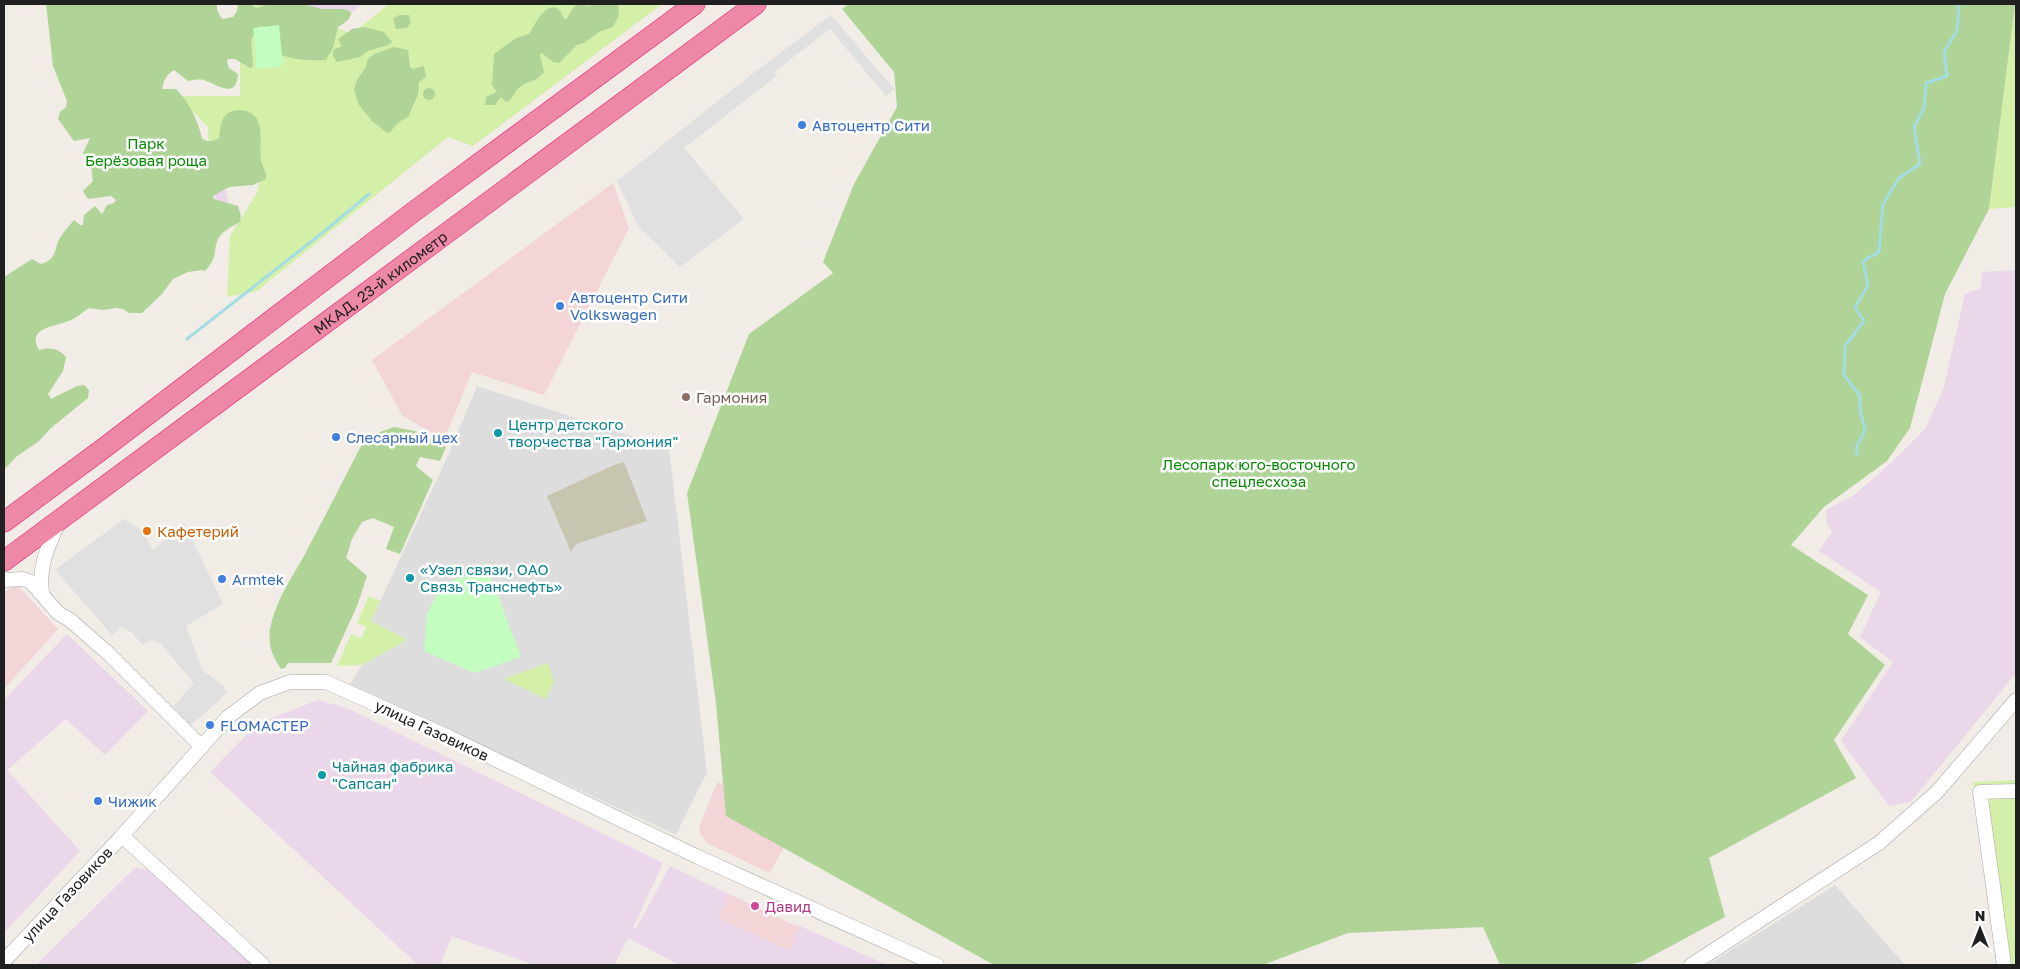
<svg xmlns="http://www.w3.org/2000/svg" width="2020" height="969" viewBox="0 0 2020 969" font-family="'Golos Text',sans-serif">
<rect width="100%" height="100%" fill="#f1ece6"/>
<g fill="#dedddd">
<path d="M 477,386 L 669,448 L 707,772 L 676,835 L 350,684 L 362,665 L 407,640 L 371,621 L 446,460 Z"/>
<path d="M 1835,885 L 1905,965 L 1707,965 Z"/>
</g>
<g fill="#f3d4d7">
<path d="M 613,183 L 629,228 L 544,395 L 472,372 L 444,440 L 402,415 L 372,360 Z"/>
<path d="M 16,584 L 58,629 L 4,689 L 4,593 Z"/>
<path d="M 717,783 L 739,784 L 787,841 L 770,873 L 707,843 L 701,835 L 699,827 Z"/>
<path d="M 729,894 L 794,925 L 800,926 L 789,951 L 718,918 Z"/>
</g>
<g fill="#ebd7ea">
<path d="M 289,4 L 362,4 L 342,20 Z"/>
<path d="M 223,183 L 230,207 L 219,210 L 212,186 Z"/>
<path d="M 2016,270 L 2016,673 L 1911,802 L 1889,806 L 1841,741 L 1893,662 L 1860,637 L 1881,592 L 1819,551 L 1832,532 L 1827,524 L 1826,510 L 1854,495 L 1889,465 L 1926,428 L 1944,387 L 1965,294 L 1981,288 L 1982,272 Z"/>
<path d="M 67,634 L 148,711 L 105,755 L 66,719 L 7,770 L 80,851 L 4,933 L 4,700 Z"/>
<path d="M 318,700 L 349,709 L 663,863 L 633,928 L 636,929 L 670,866 L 729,894 L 718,918 L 789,950 L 800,926 L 887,965 L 679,965 L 628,938 L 614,965 L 535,965 L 452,936 L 440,965 L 418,965 L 210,772 L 257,724 Z"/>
<path d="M 136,867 L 150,871 L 253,965 L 36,965 Z"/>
</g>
<path fill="#c7c4b0" d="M 624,462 L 647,521 L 576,544 L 571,552 L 547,496 L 614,465 Z"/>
<g fill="#d4efa8">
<path d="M 245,4 L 274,4 L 352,34 L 389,4 L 662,4 L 473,146 L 448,137 L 257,291 L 227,297 L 230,236 L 257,193 L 261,175 L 226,128 L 209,148 L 208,127 L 178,96 L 240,96 L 240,49 Z"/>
<path d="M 2015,4 L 2016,4 L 2016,207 L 1989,209 Z"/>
<path d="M 369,596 L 380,601 L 371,621 L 407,640 L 362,665 L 337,666 L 351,634 L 361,638 L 366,627 L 357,623 Z"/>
<path d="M 548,663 L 554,682 L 546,699 L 504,679 Z"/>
<path d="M 2016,780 L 2016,965 L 1999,965 L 1973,782 Z"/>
</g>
<g fill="#b0d497">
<path d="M 46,4 L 217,4 L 217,10 L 222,19 L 233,17 L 237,11 L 238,4 L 250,4 L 256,8 L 269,4 L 302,4 L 323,9 L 344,9 L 351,12 C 351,20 344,23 338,27 L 333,48 L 326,60 C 309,61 293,60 276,53 L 262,26 L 258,27 L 251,40 L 253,66 L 250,68 L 235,59 L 228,59 L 227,62 L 229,68 L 238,74 C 236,100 218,85 204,80 C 199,79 193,80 188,81 L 174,70 C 166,75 164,80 162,89 L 176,89 C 190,104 197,118 202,138 C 207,143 213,141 219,138 C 220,130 220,118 228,113 C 238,107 253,110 258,121 C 263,133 259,149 261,161 C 263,168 267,171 266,179 L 253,185 L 229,187 L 213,196 L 214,199 L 238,206 L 241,216 L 240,222 C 233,226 222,231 218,239 C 212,254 219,255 205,271 L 201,270 L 188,272 L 173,279 L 162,294 L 142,313 L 129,313 L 123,309 L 116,308 L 103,310 L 89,308 C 84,311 79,316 73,319 C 58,327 25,326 39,350 C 50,347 58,348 66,357 L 63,371 L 48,394 L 51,399 L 77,386 L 84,385 L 89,390 L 88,398 L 51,428 L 39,441 L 16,457 L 4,470 L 4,277 L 32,259 L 41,264 C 59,258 53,248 61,236 C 65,230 70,225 74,220 L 80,225 L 83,225 L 84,215 L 95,206 L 102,214 L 107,205 L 114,203 L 116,200 L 111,196 L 88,199 L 83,191 L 93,181 L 91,167 L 83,153 L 90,138 L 74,141 L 58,119 L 60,112 L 66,107 L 67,101 L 53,66 Z"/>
<path d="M 578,4 L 590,6 L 593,4 L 618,4 L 619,15 L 613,27 L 599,32 L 584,43 L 577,45 L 559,63 L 553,62 L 542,53 L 540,55 L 544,72 C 534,84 530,79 520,87 C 514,91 514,99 506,102 L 501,97 L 495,105 L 485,105 L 486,97 L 497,92 L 492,85 L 494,54 L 516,38 L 529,34 C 535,25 543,4 556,8 C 561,9 562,17 566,20 L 573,8 Z"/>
<path d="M 849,4 L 2015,4 L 1989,209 L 1945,294 L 1910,428 L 1887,461 L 1824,507 L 1791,545 L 1868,595 L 1848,634 L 1885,665 L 1834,740 L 1856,778 L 1709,858 L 1725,917 L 1643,961 L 1629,965 L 1500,965 L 1483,927 L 1348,933 L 1263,965 L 994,965 L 726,816 L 716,703 L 687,493 L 749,334 L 833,273 L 823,262 L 854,184 L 897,107 L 894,72 L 842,9 Z"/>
<path d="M 399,15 L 409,15 L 411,22 L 407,28 L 396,29 L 393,19 Z"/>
<path d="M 364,27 L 384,32 L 392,42 L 388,45 L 368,51 L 360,57 L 337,62 L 333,56 L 333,50 L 342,46 L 338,39 L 352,29 Z"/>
<path d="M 394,47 L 408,50 L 410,67 L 413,69 L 424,66 L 426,77 L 419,82 L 418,95 L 408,117 L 399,122 L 389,133 L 386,132 L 372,121 L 359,105 L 354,90 L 357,80 L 365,68 L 368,59 L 374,54 Z"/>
<circle cx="429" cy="94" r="6"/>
<path d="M 394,427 L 415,431 L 446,447 L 440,461 L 420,457 L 416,466 L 433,480 L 400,554 L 386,549 L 394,527 L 373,518 L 362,522 L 352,539 L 346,558 L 367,576 L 357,606 L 331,663 L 288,663 L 285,668 L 281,669 C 272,656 268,645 270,629 C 275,602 291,579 304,556 C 323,520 342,483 361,446 L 377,433 Z"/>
</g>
<g fill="#c3fec0">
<path d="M 279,25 L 283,66 L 257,69 L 253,28 Z"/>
<path d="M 488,569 L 521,657 L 474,673 L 424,651 L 427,614 L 442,584 Z"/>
</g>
<g fill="#e0e0e0">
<path d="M 831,15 L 894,89 L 886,96 L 830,29 L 774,72 L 777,76 L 684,148 L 744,219 L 680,267 L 638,226 L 617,181 L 747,78 Z"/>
<path d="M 124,519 L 142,530 L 153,550 L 184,522 L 223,604 L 186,626 L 203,671 L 223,685 L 227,693 L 189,727 L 174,706 L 194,683 L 161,644 L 151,640 L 143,645 L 132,633 L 121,627 L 112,635 L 55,570 Z"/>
</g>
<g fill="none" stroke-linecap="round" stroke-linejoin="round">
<g stroke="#a3dce2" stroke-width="3">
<path d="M 187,339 L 326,230 L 369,194"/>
<path d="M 1857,455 L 1857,446 L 1865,430 L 1860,410 L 1860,396 L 1844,375 L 1845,346 L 1864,321 L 1855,307 L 1868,286 L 1863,261 L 1879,252 L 1883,204 L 1899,178 L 1920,164 L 1914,127 L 1924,108 L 1926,83 L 1947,76 L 1944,52 L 1957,31 L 1959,4"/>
</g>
<g stroke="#a7a7a7" stroke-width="15">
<g id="minor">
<path d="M 4,580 L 23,579 L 31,582 L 58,613 L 70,620 L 110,655 L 202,747"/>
<path d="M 42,592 C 38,566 49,545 59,521"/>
<path d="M 122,836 L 263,965"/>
<path d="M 4,961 L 122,836 L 228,717 L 260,693 L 290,682 L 326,682 L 449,737 L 698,857 L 937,965"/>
<path d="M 1691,965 L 1879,843 L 1937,792 L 2016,700"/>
<path d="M 2004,965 L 1980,792 L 2016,791"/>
</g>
</g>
<g stroke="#ea187a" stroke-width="21">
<g id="highway">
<path d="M 4,522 L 104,448 L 412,213 L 695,4"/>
<path id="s1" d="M 4,561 L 756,4"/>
</g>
</g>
<use href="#minor" stroke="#fff" stroke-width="14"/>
<use href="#highway" stroke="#ee88a7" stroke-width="20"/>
</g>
<g fill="#3f7fe0" stroke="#fff" stroke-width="2">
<circle cx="802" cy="125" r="5"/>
<circle cx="560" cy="306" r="5"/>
<circle cx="336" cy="437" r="5"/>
<circle cx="222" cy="579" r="5"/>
<circle cx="210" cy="725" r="5"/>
<circle cx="98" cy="801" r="5"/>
</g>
<circle fill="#8d6e63" stroke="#fff" stroke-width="2" cx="686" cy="397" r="5"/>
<g fill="#0f9aa8" stroke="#fff" stroke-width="2">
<circle cx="498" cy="433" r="5"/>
<circle cx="410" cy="578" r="5"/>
<circle cx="322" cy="775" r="5"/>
</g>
<circle fill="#e8710a" stroke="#fff" stroke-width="2" cx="147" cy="531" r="5"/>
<circle fill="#d1479c" stroke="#fff" stroke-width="2" cx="755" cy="906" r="5"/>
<g text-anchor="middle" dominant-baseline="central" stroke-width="5" stroke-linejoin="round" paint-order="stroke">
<g font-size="15" fill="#366cbe" stroke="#fff" text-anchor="start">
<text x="812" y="125">Автоцентр Сити</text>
<text x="570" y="297">Автоцентр Сити<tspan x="570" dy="17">Volkswagen</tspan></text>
<text x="346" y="437">Слесарный цех</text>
<text x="232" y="579">Armtek</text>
<text x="220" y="725">FLOМАСТЕР</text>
<text x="108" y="801">Чижик</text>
</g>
<g font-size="15" fill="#088a02" stroke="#fff">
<text x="146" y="143">Парк<tspan x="146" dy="17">Берёзовая роща</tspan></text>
<text x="1259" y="464">Лесопарк юго-восточного<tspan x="1259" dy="17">спецлесхоза</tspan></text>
</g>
<g font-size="15" fill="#202020" stroke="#fff">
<text stroke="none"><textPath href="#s1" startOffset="468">МКАД, 23-й километр</textPath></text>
<text transform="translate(432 730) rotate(25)">улица Газовиков</text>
<text transform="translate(67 894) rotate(-47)">улица Газовиков</text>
</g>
<g font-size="15" fill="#785e54" stroke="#fff" text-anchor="start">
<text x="696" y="397">Гармония</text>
</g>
<g font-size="15" fill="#0d838f" stroke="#fff" text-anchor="start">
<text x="508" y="424">Центр детского<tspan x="508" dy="17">творчества "Гармония"</tspan></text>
<text x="420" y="569">«Узел связи, ОАО<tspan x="420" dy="17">Связь Транснефть»</tspan></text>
<text x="332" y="766">Чайная фабрика<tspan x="332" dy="17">"Сапсан"</tspan></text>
</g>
<g font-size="15" fill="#c56008" stroke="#fff" text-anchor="start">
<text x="157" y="531">Кафетерий</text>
</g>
<g font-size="15" fill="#b23c85" stroke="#fff" text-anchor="start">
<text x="765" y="906">Давид</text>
</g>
</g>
<rect width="2020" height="969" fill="none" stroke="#202020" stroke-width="10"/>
<g transform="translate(1980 929)" stroke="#ffffff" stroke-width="4" paint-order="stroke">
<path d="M0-4L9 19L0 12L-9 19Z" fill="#202020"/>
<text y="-8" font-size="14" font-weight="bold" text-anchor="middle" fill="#202020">N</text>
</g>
</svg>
